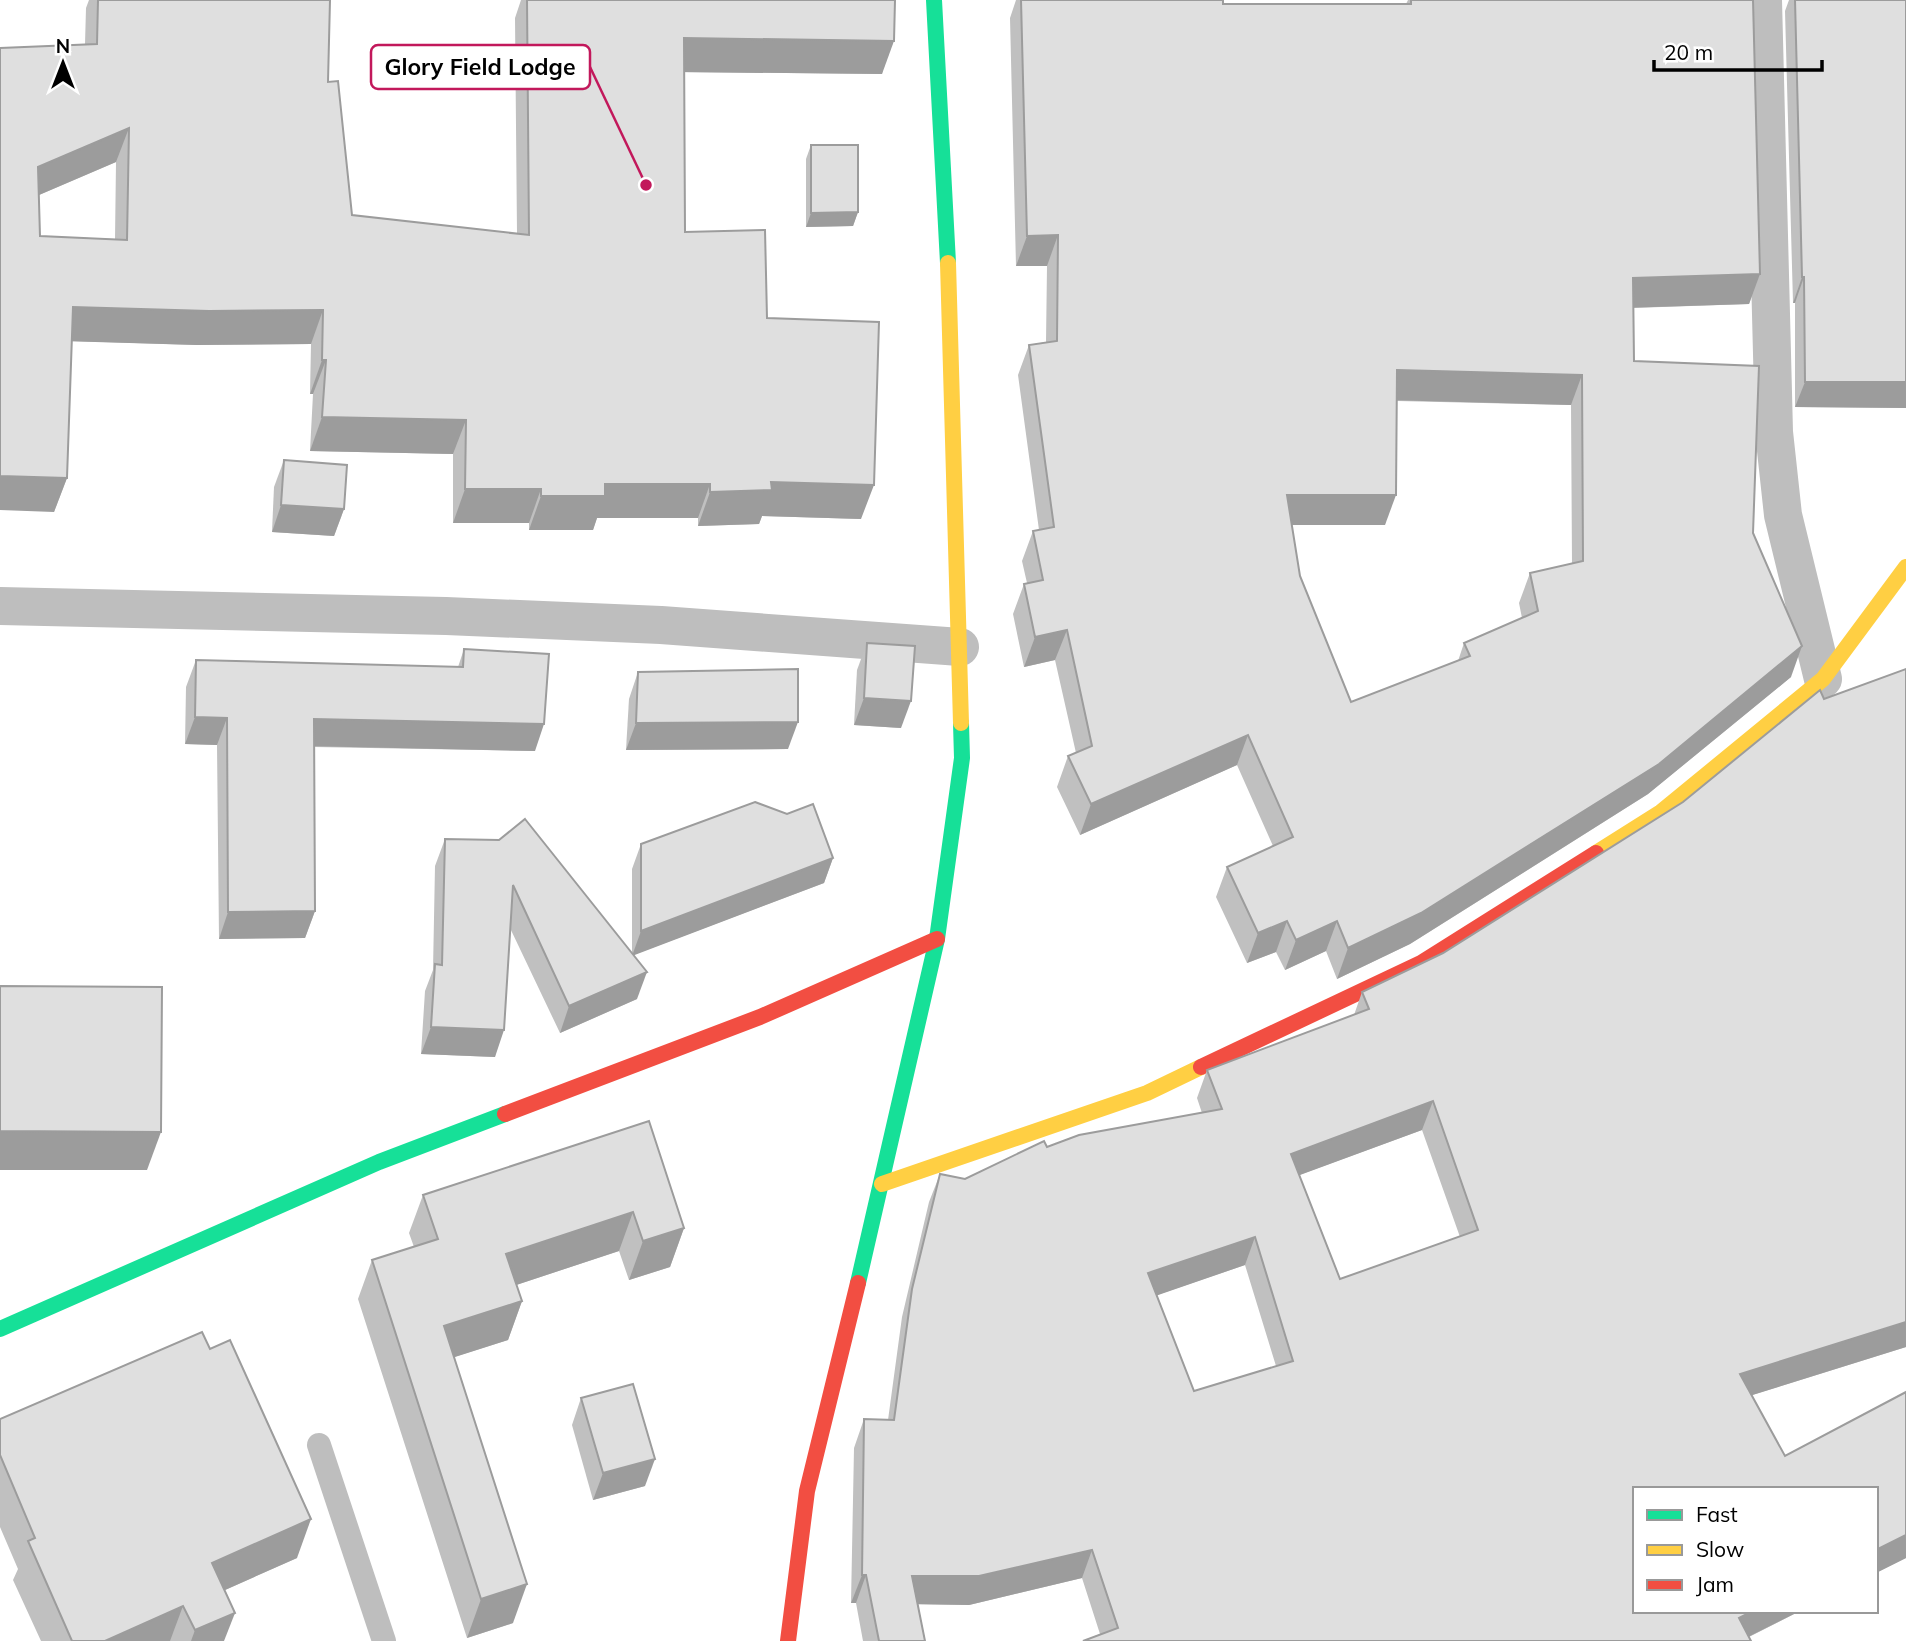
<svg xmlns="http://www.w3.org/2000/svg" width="1906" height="1641" viewBox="0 0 1906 1641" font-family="Mulish,sans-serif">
<rect width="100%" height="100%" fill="#fff"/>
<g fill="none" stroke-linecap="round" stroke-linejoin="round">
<path stroke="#bebebe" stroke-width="24" d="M 319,1445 L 384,1641"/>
<g stroke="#bebebe" stroke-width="38">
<path d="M 1763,0 L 1774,432 L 1783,515 L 1823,679"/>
<path d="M 0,606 L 446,616 L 661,625 L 960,647"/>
</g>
<g stroke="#16e098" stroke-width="16">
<path d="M 934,0 L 948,263"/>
<path d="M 858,1283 L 937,939 L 962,758 L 961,723"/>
<path d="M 0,1329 L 379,1162 L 505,1114"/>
</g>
<g stroke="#ffcf43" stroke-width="16">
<path d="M 948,263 L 961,723"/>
<path d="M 1596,853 L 1661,812 L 1823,679 L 1906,567"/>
<path d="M 882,1184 L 1147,1093 L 1201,1067"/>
</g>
<g stroke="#f24e42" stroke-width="16">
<path d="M 1201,1067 L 1421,963 L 1596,853"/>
<path d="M 505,1114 L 760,1017 L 937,939"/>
<path d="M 788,1641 L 807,1491 L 858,1283"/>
</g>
</g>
<g fill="#c0c0c0" fill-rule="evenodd">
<path d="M 89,0 L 330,0 L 328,82 L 352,215 L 517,234 L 515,18 L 521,0 L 895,0 L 882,74 L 685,72 L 685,232 L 767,318 L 861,519 L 762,516 L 759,524 L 698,526 L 698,518 L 597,518 L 593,530 L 529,530 L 529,523 L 453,523 L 453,454 L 310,451 L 313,394 L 310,394 L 311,344 L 197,345 L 72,341 L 67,478 L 54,512 L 0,48 L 85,44 L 86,8 ZM 116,162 L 115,239 L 40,236 L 39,195 Z"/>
<path d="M 1016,0 L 1223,0 L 1223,4 L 1406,4 L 1408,0 L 1753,0 L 1760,274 L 1749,304 L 1633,308 L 1634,361 L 1753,533 L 1791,677 L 1648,794 L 1410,944 L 1337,979 L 1326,951 L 1285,970 L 1276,952 L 1247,963 L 1216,897 L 1227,867 L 1273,846 L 1237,765 L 1080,835 L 1057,787 L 1068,756 L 1076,753 L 1055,660 L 1024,667 L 1013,614 L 1024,584 L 1027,583 L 1022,561 L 1033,531 L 1039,530 L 1018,375 L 1029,345 L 1046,342 L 1047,266 L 1016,266 L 1010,18 ZM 1397,401 L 1571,405 L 1572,564 L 1530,573 L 1519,603 L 1522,618 L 1464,643 L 1458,661 L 1351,702 L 1300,576 L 1292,525 L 1385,525 Z"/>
<path d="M 1789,0 L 1906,0 L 1906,408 L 1795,407 L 1795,303 L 1793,303 L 1785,11 Z"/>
<path d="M 811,145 L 858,212 L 853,226 L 806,227 L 806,159 Z"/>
<path d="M 284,460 L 344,509 L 334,536 L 272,532 L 274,487 Z"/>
<path d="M 867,643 L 901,728 L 854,725 L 857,670 Z"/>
<path d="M 464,649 L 535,751 L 314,747 L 315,911 L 305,938 L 219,939 L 217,745 L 185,744 L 186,687 L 196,660 L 458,667 Z"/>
<path d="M 1906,669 L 1906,1347 L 1752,1395 L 1785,1456 L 1906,1392 L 1906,1558 L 1876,1573 L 1876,1489 L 1635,1489 L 1635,1611 L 1800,1611 L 1749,1637 L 1751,1641 L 1083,1641 L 1100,1634 L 1082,1578 L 969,1605 L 918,1604 L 925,1641 L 863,1641 L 856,1603 L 851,1603 L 854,1448 L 864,1419 L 888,1420 L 902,1317 L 929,1202 L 940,1174 L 965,1179 L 1044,1141 L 1047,1147 L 1079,1135 L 1202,1113 L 1197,1098 L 1207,1070 L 1354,1015 L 1362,992 L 1443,953 L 1683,802 L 1820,690 L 1824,699 ZM 1422,1130 L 1460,1237 L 1340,1279 L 1299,1175 ZM 1245,1265 L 1276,1366 L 1194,1391 L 1157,1295 Z"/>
<path d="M 638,672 L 788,749 L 626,750 L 629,699 Z"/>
<path d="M 445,839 L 632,954 L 632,869 L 641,844 L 833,858 L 824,883 L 633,955 L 637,999 L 560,1033 L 510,928 L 495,1057 L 421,1054 L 425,991 L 433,970 L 435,866 Z"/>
<path d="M 649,1121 L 684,1228 L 670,1267 L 629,1280 L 619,1251 L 516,1285 L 522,1301 L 508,1340 L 454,1357 L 513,1623 L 467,1638 L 358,1299 L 372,1260 L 414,1247 L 409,1233 L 423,1195 Z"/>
<path d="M 581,1398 L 645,1486 L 593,1500 L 572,1425 Z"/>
<path d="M 0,1419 L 297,1558 L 225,1590 L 224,1641 L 41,1641 L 13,1580 L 18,1569 L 0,1527 Z"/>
</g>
<g fill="#9c9c9c">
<path d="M 684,38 L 894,41 L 882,74 L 672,72 Z"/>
<path d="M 129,128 L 116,162 L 25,201 L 38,167 Z"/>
<path d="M 858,212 L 853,226 L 806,227 L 811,213 Z"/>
<path d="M 1058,235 L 1047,266 L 1016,266 L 1027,236 Z"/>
<path d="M 1760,274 L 1749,304 L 1622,308 L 1633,278 Z"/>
<path d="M 1802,277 L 1804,277 L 1795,303 L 1793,303 Z"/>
<path d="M 73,307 L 323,310 L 311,344 L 197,345 L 61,341 Z"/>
<path d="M 322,360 L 326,360 L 313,394 L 310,394 Z"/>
<path d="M 1397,370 L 1582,375 L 1571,405 L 1386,400 Z"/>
<path d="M 1805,382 L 1906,382 L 1906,408 L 1795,407 Z"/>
<path d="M 322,417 L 466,420 L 453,454 L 310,451 Z"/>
<path d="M 0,476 L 67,478 L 54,512 L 0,510 Z"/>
<path d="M 771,482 L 874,485 L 861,519 L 762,516 L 759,524 L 698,526 L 710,492 Z"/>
<path d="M 605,484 L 710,484 L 698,518 L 597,518 L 593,530 L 529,530 L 541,496 Z"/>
<path d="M 465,489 L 541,489 L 529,523 L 453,523 Z"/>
<path d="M 1287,495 L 1396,495 L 1385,525 L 1276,525 Z"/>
<path d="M 281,505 L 344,509 L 334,536 L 272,532 Z"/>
<path d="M 1067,630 L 1055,660 L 1024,667 L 1035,637 Z"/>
<path d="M 1802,646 L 1791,677 L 1648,794 L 1410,944 L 1337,979 L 1348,948 Z"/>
<path d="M 864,698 L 911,701 L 901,728 L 854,725 Z"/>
<path d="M 195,717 L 227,718 L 217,745 L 185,744 Z"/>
<path d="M 314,719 L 544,724 L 535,751 L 304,746 Z"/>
<path d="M 798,722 L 788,749 L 626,750 L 636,723 Z"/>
<path d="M 1248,735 L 1237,765 L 1080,835 L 1091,804 Z"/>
<path d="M 833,858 L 824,883 L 632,956 L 641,931 Z"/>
<path d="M 315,911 L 305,938 L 219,939 L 228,912 Z"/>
<path d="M 1287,921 L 1276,952 L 1247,963 L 1258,933 Z"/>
<path d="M 1337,921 L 1326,951 L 1285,970 L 1296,940 Z"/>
<path d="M 647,972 L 637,999 L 560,1033 L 569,1006 Z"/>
<path d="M 431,1027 L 504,1030 L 495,1057 L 421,1054 Z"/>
<path d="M 1433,1101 L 1422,1130 L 1281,1182 L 1291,1154 Z"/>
<path d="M 0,1131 L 161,1132 L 147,1170 L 0,1170 Z"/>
<path d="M 633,1212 L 619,1251 L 492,1293 L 506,1254 Z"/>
<path d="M 684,1228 L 670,1267 L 629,1280 L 643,1241 Z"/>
<path d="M 1255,1237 L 1245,1265 L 1138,1302 L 1148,1273 Z"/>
<path d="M 522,1301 L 508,1340 L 430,1365 L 444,1326 Z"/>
<path d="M 1906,1322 L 1906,1347 L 1730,1402 L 1740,1374 Z"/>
<path d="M 655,1459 L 645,1486 L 593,1500 L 603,1473 Z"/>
<path d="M 311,1519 L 297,1558 L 198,1602 L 212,1563 Z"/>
<path d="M 1906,1535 L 1906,1558 L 1876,1573 L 1876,1550 Z"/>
<path d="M 1092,1550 L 1082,1578 L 969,1605 L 901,1604 L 912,1576 Z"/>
<path d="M 862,1575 L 866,1575 L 856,1603 L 851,1603 Z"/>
<path d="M 527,1584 L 513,1623 L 467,1638 L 481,1599 Z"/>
<path d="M 183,1606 L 170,1641 L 105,1641 Z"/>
<path d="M 1753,1611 L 1800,1611 L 1740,1641 L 1739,1618 Z"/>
<path d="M 235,1613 L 224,1641 L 191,1641 L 195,1630 Z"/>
</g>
<g fill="#dfdfdf" stroke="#9c9c9c" stroke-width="2" fill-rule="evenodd">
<path d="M 98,0 L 330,0 L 328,82 L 338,81 L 352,215 L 529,235 L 527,0 L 895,0 L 894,41 L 684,38 L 685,232 L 765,230 L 767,318 L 879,322 L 874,485 L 771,482 L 772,490 L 710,492 L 710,484 L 605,484 L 605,496 L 541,496 L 541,489 L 465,489 L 466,420 L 322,417 L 326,360 L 322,360 L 323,310 L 209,311 L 73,307 L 67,478 L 0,476 L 0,48 L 97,44 ZM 129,128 L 127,240 L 40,236 L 38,167 Z"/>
<path d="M 1021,0 L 1223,0 L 1223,4 L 1411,4 L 1411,0 L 1753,0 L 1760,274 L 1633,278 L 1634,361 L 1759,366 L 1753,533 L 1802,646 L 1659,764 L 1421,913 L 1348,948 L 1337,921 L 1296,940 L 1287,921 L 1258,933 L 1227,867 L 1293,837 L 1248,735 L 1091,804 L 1068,756 L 1092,746 L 1067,630 L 1035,637 L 1024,584 L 1043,580 L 1033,531 L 1054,527 L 1029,345 L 1057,341 L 1058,235 L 1027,236 ZM 1397,370 L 1582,375 L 1583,561 L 1530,573 L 1538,611 L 1464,643 L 1470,656 L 1351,702 L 1300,576 L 1287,495 L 1396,495 Z"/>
<path d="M 1795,0 L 1906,0 L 1906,382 L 1805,382 L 1804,277 L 1802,277 Z"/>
<path d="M 811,145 L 858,145 L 858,212 L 811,213 Z"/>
<path d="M 284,460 L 347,465 L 344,509 L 281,505 Z"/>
<path d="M 867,643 L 915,646 L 911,701 L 864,698 Z"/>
<path d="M 464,649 L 549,654 L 544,724 L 314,719 L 315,911 L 228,912 L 227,718 L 195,717 L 196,660 L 463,667 Z"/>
<path d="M 798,669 L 798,722 L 636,723 L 638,672 Z"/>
<path d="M 1906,669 L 1906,1322 L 1740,1374 L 1785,1456 L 1906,1392 L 1906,1535 L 1876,1550 L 1876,1489 L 1635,1489 L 1635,1611 L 1753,1611 L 1739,1618 L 1751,1641 L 1083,1641 L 1118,1628 L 1092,1550 L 979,1576 L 912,1576 L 925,1641 L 879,1641 L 866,1575 L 862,1575 L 864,1419 L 894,1420 L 912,1289 L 940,1174 L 965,1179 L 1044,1141 L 1047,1147 L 1079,1135 L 1222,1109 L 1207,1070 L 1369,1009 L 1362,992 L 1443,953 L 1683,802 L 1820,690 L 1824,699 ZM 1433,1101 L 1478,1230 L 1340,1279 L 1291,1154 ZM 1255,1237 L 1293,1361 L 1194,1391 L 1148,1273 Z"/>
<path d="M 755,802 L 787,814 L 813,804 L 833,858 L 641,931 L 641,844 Z"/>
<path d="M 525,819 L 647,972 L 569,1006 L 513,885 L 504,1030 L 431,1027 L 435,964 L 442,965 L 445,839 L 499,840 Z"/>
<path d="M 0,986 L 162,987 L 161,1132 L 0,1131 Z"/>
<path d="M 649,1121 L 684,1228 L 643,1241 L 633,1212 L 506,1254 L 522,1301 L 444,1326 L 527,1584 L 481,1599 L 372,1260 L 438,1239 L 423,1195 Z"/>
<path d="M 202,1332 L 210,1349 L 230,1340 L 311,1519 L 212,1563 L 235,1613 L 195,1630 L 183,1606 L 105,1641 L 72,1641 L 28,1541 L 35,1538 L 0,1455 L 0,1419 Z"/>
<path d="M 633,1384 L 655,1459 L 603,1473 L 581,1398 Z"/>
</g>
<path fill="none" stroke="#c2185b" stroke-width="2.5" d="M646 185L590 67"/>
<circle fill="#c2185b" stroke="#fff" stroke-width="2.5" cx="646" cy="185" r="7"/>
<rect fill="#fff" stroke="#c2185b" stroke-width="2.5" x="371" y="45" width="219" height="44" rx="7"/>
<g font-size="23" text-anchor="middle" font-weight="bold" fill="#000">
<text x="480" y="75">Glory Field Lodge</text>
</g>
<rect x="1633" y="1487" width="245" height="126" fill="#ffffff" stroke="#999999" stroke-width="2"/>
<rect x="1647" y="1510" width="35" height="10" fill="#16e098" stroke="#999999" stroke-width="2"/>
<text x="1696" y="1522" font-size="21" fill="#000000">Fast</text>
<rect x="1647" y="1545" width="35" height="10" fill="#ffcf43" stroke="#999999" stroke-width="2"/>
<text x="1696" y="1557" font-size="21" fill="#000000">Slow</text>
<rect x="1647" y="1580" width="35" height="10" fill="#f24e42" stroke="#999999" stroke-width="2"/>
<text x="1696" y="1592" font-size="21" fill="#000000">Jam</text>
<g transform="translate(63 63)" stroke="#ffffff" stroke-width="5" paint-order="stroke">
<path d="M0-5L12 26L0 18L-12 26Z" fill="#000000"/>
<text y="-10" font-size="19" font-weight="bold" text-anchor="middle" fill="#000000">N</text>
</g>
<path d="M1654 60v10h168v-10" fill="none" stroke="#000000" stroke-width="3.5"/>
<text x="1664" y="60" font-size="21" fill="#000000" stroke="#ffffff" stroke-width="5" paint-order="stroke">20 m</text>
</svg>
